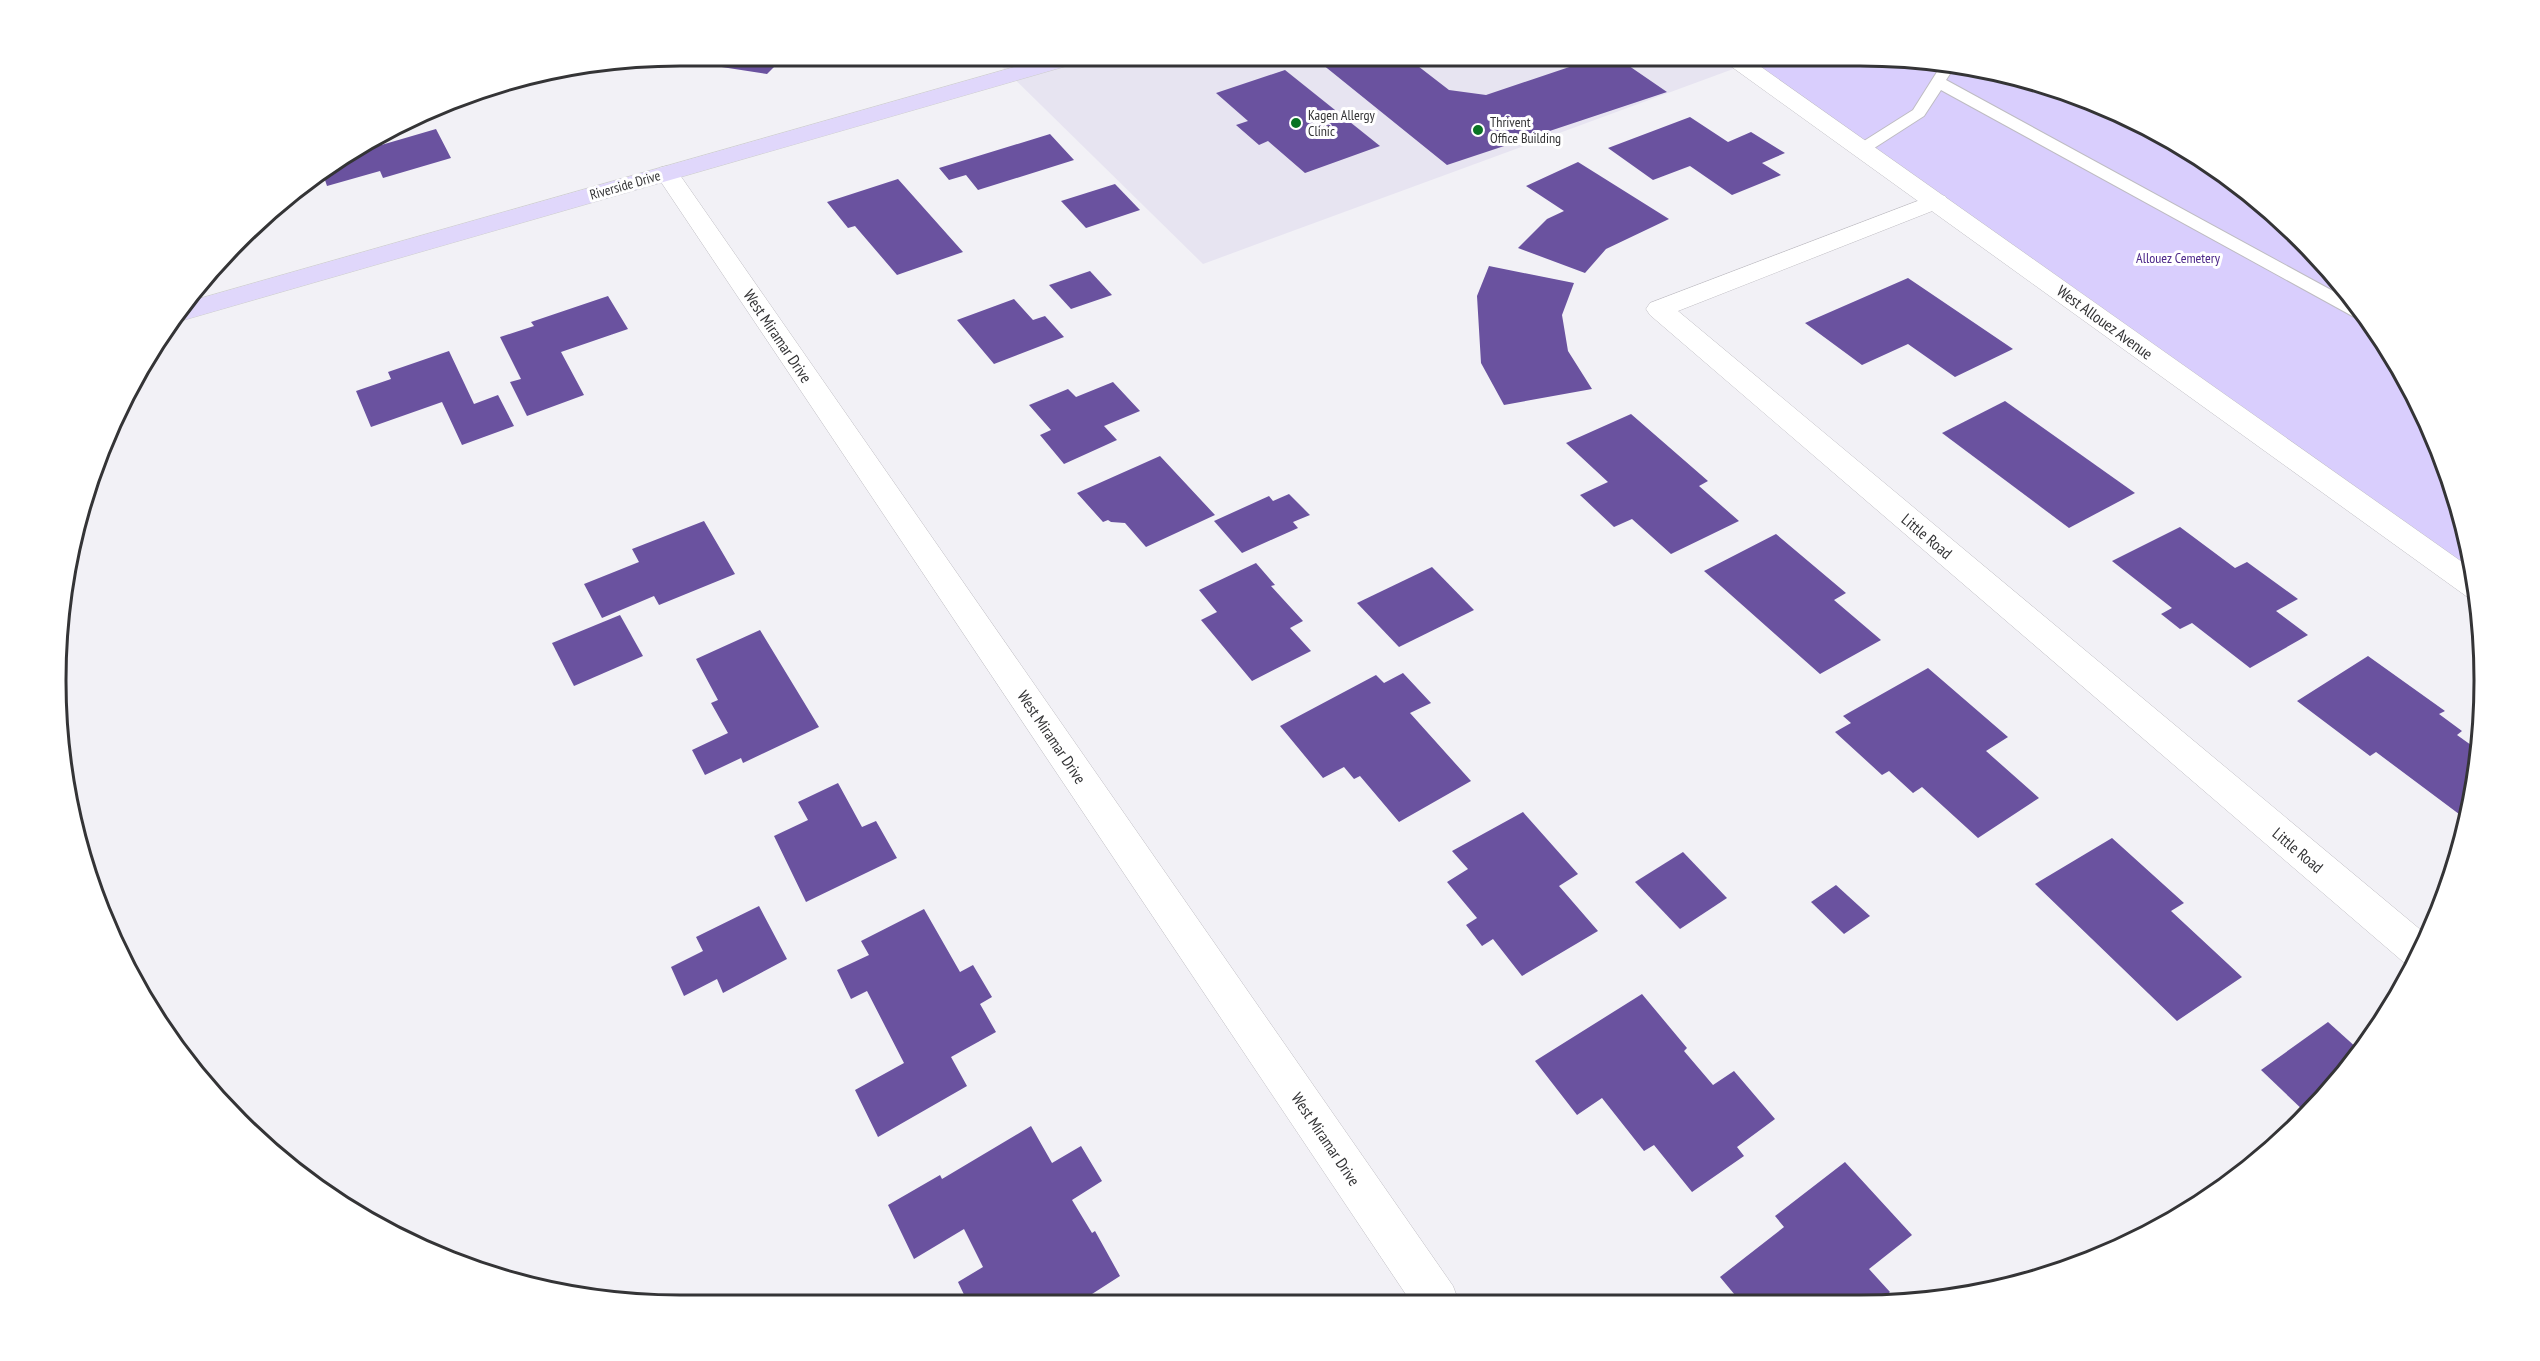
<svg xmlns="http://www.w3.org/2000/svg" width="2540" height="1361" viewBox="0 0 2540 1361" font-family="'PT Sans Narrow',sans-serif">
<rect width="100%" height="100%" fill="#f2f1f6"/>
<path fill="#e7e4f1" d="M 991,56 L 1733,57 L 1744,65 L 1203,264 Z"/>
<path fill="#d9cefd" d="M 1737,57 L 1900,57 L 2022,77 L 2136,120 L 2240,185 L 2330,269 L 2401,368 L 2451,480 L 2477,588 L 1744,65 Z"/>
<g fill="#6a529f">
<path d="M 726,56 L 804,56 L 793,59 L 783,58 L 767,74 L 715,66 Z"/>
<path d="M 1312,56 L 1405,56 L 1449,90 L 1486,95 L 1602,56 L 1616,57 L 1667,92 L 1447,165 Z"/>
<path d="M 1285,70 L 1380,146 L 1305,173 L 1268,141 L 1259,145 L 1236,125 L 1248,121 L 1216,93 Z"/>
<path d="M 1690,117 L 1728,142 L 1751,132 L 1785,153 L 1762,163 L 1781,175 L 1732,195 L 1690,166 L 1653,180 L 1608,148 Z"/>
<path d="M 436,129 L 451,158 L 383,178 L 380,171 L 327,186 L 324,177 L 303,183 L 367,140 L 371,148 Z"/>
<path d="M 1050,134 L 1074,160 L 978,190 L 966,175 L 949,180 L 939,168 Z"/>
<path d="M 1578,162 L 1669,219 L 1606,249 L 1585,273 L 1518,248 L 1547,219 L 1564,211 L 1526,186 Z"/>
<path d="M 898,179 L 963,252 L 897,275 L 855,226 L 848,228 L 827,202 Z"/>
<path d="M 1115,184 L 1140,210 L 1086,228 L 1061,201 Z"/>
<path d="M 1489,266 L 1574,283 L 1562,315 L 1568,351 L 1592,389 L 1504,405 L 1481,363 L 1477,296 Z"/>
<path d="M 1090,271 L 1112,295 L 1071,309 L 1049,285 Z"/>
<path d="M 1908,278 L 2013,349 L 1955,377 L 1908,344 L 1862,365 L 1805,323 Z"/>
<path d="M 608,296 L 628,329 L 561,352 L 584,395 L 527,416 L 510,382 L 521,379 L 500,337 L 534,326 L 531,322 Z"/>
<path d="M 1014,299 L 1033,320 L 1045,316 L 1064,337 L 994,364 L 957,320 Z"/>
<path d="M 449,351 L 474,404 L 498,395 L 514,426 L 462,445 L 442,402 L 371,427 L 356,391 L 391,379 L 388,372 Z"/>
<path d="M 1113,382 L 1140,411 L 1104,426 L 1117,440 L 1064,464 L 1040,435 L 1051,430 L 1029,405 L 1068,389 L 1076,397 Z"/>
<path d="M 2005,401 L 2135,493 L 2069,528 L 1942,433 Z"/>
<path d="M 1631,414 L 1708,481 L 1699,486 L 1739,521 L 1671,554 L 1632,519 L 1614,527 L 1580,495 L 1608,482 L 1566,443 Z"/>
<path d="M 1160,456 L 1215,515 L 1146,547 L 1125,523 L 1111,522 L 1108,520 L 1103,522 L 1077,493 Z"/>
<path d="M 1289,494 L 1310,515 L 1293,522 L 1298,528 L 1242,553 L 1214,521 L 1269,496 L 1273,501 Z"/>
<path d="M 704,521 L 735,574 L 659,605 L 654,596 L 602,618 L 584,584 L 639,562 L 632,549 Z"/>
<path d="M 2180,527 L 2235,568 L 2247,562 L 2298,599 L 2276,611 L 2308,635 L 2250,668 L 2192,623 L 2180,629 L 2161,614 L 2172,608 L 2112,561 Z"/>
<path d="M 1776,534 L 1846,593 L 1834,600 L 1881,640 L 1820,674 L 1704,571 Z"/>
<path d="M 1256,563 L 1275,585 L 1271,586 L 1303,621 L 1290,628 L 1311,651 L 1252,681 L 1201,620 L 1217,612 L 1199,590 Z"/>
<path d="M 1432,567 L 1474,610 L 1399,647 L 1357,603 Z"/>
<path d="M 620,615 L 643,656 L 574,686 L 552,643 Z"/>
<path d="M 760,630 L 819,727 L 743,763 L 741,758 L 705,775 L 692,750 L 728,733 L 711,703 L 718,700 L 696,659 Z"/>
<path d="M 2368,656 L 2445,711 L 2439,714 L 2462,731 L 2457,735 L 2478,750 L 2467,820 L 2376,752 L 2370,756 L 2297,701 Z"/>
<path d="M 1928,668 L 2008,737 L 1986,751 L 2039,798 L 1978,838 L 1922,787 L 1913,793 L 1889,771 L 1882,775 L 1835,732 L 1851,723 L 1843,716 Z"/>
<path d="M 1403,673 L 1431,703 L 1410,713 L 1471,781 L 1399,822 L 1360,776 L 1354,779 L 1344,767 L 1323,778 L 1280,726 L 1376,675 L 1384,683 Z"/>
<path d="M 838,783 L 862,827 L 876,821 L 897,858 L 806,902 L 774,836 L 808,820 L 798,802 Z"/>
<path d="M 1523,812 L 1578,874 L 1559,886 L 1598,931 L 1522,976 L 1493,939 L 1482,946 L 1466,925 L 1477,918 L 1447,882 L 1468,869 L 1452,851 Z"/>
<path d="M 2112,838 L 2184,903 L 2171,911 L 2242,977 L 2177,1021 L 2035,884 Z"/>
<path d="M 1683,852 L 1727,898 L 1680,929 L 1635,882 Z"/>
<path d="M 1836,885 L 1870,916 L 1844,934 L 1811,902 Z"/>
<path d="M 759,906 L 787,959 L 723,993 L 717,979 L 684,996 L 671,967 L 703,951 L 696,937 Z"/>
<path d="M 924,909 L 960,972 L 973,965 L 992,997 L 980,1004 L 996,1032 L 951,1057 L 967,1086 L 878,1137 L 855,1090 L 904,1063 L 867,991 L 851,999 L 837,970 L 869,955 L 861,941 Z"/>
<path d="M 1642,994 L 1687,1048 L 1684,1051 L 1713,1085 L 1734,1071 L 1775,1119 L 1737,1147 L 1744,1156 L 1692,1192 L 1654,1145 L 1644,1151 L 1602,1098 L 1577,1115 L 1535,1061 Z"/>
<path d="M 2328,1022 L 2358,1049 L 2329,1093 L 2306,1113 L 2261,1070 Z"/>
<path d="M 1031,1126 L 1052,1163 L 1081,1146 L 1102,1181 L 1072,1200 L 1092,1233 L 1095,1231 L 1120,1276 L 1078,1303 L 968,1303 L 958,1282 L 983,1267 L 964,1229 L 914,1259 L 888,1205 L 940,1175 L 942,1179 Z"/>
<path d="M 1845,1162 L 1912,1235 L 1869,1269 L 1890,1292 L 1881,1300 L 1740,1301 L 1720,1277 L 1784,1227 L 1775,1216 Z"/>
</g>
<g fill="none" stroke-linecap="round" stroke-linejoin="round">
<g stroke="#bebcc2" stroke-width="2">
<path id="lane" d="M 1942,64 L 1955,66 L 1946,80 L 2353,302 L 2365,319 L 2356,318 L 1941,90 L 1924,116 L 1868,152 L 1856,152 L 1854,149 L 1856,146 L 1913,110 Z"/>
</g>
<g stroke="#bebcc2" stroke-width="1">
<g id="street">
<path d="M 667,166 L 675,168 L 1453,1286 L 1459,1302 L 1411,1302 L 655,173 L 659,168 Z"/>
<path d="M 1936,194 L 1945,196 L 1948,201 L 1945,206 L 1678,311 L 2428,936 L 2420,957 L 2413,968 L 2408,966 L 1650,315 L 1646,309 L 1650,303 Z"/>
</g>
</g>
<g stroke="#bebcc2" stroke-width="1">
<path id="secondary" d="M 1722,57 L 1747,57 L 2472,569 L 2479,599 L 2466,596 L 1725,62 Z"/>
</g>
<g stroke="#cececf" stroke-width="1">
<path id="primary" d="M 1053,56 L 1087,56 L 1084,61 L 184,320 L 170,321 L 184,303 Z"/>
</g>
<use href="#lane" fill="#fff" fill-rule="evenodd"/>
<use href="#street" fill="#fff" fill-rule="evenodd"/>
<use href="#secondary" fill="#fff" fill-rule="evenodd"/>
<use href="#primary" fill="#e0d7fb" fill-rule="evenodd"/>
</g>
<g fill="#097324" stroke="#fff" stroke-width="2">
<circle cx="1296" cy="123" r="6"/>
<circle cx="1478" cy="130" r="6"/>
</g>
<g text-anchor="middle" dominant-baseline="central" stroke-width="6" stroke-linejoin="round" paint-order="stroke">
<g font-size="14" fill="#343436" stroke="#fff" text-anchor="start">
<text x="1308" y="115">Kagen Allergy<tspan x="1308" dy="16">Clinic</tspan></text>
<text x="1490" y="122">Thrivent<tspan x="1490" dy="16">Office Building</tspan></text>
</g>
<g font-size="14" fill="#343436" stroke="#fff">
<text transform="translate(625 185) rotate(-16)">Riverside Drive</text>
</g>
<g font-size="14" fill="#4d2889" stroke="#fff">
<text x="2178" y="258">Allouez Cemetery</text>
</g>
<g font-size="16" fill="#343436" stroke="#fff">
<text transform="translate(2105 322) rotate(36)">West Allouez Avenue</text>
<text transform="translate(778 336) rotate(56)">West Miramar Drive</text>
<text transform="translate(1927 536) rotate(40)">Little Road</text>
<text transform="translate(1052 737) rotate(56)">West Miramar Drive</text>
<text transform="translate(2298 850) rotate(40)">Little Road</text>
<text transform="translate(1326 1139) rotate(56)">West Miramar Drive</text>
</g>
</g>
<path d="M0 0H2540V1361H0ZM680 66H1860A614 614 0 0 1 2474 680V681A614 614 0 0 1 1860 1295H680A614 614 0 0 1 66 681V680A614 614 0 0 1 680 66Z" fill="#fff" fill-rule="evenodd"/>
<path fill="none" stroke="#343436" stroke-width="3" d="M680 66H1860A614 614 0 0 1 2474 680V681A614 614 0 0 1 1860 1295H680A614 614 0 0 1 66 681V680A614 614 0 0 1 680 66Z"/>
</svg>
